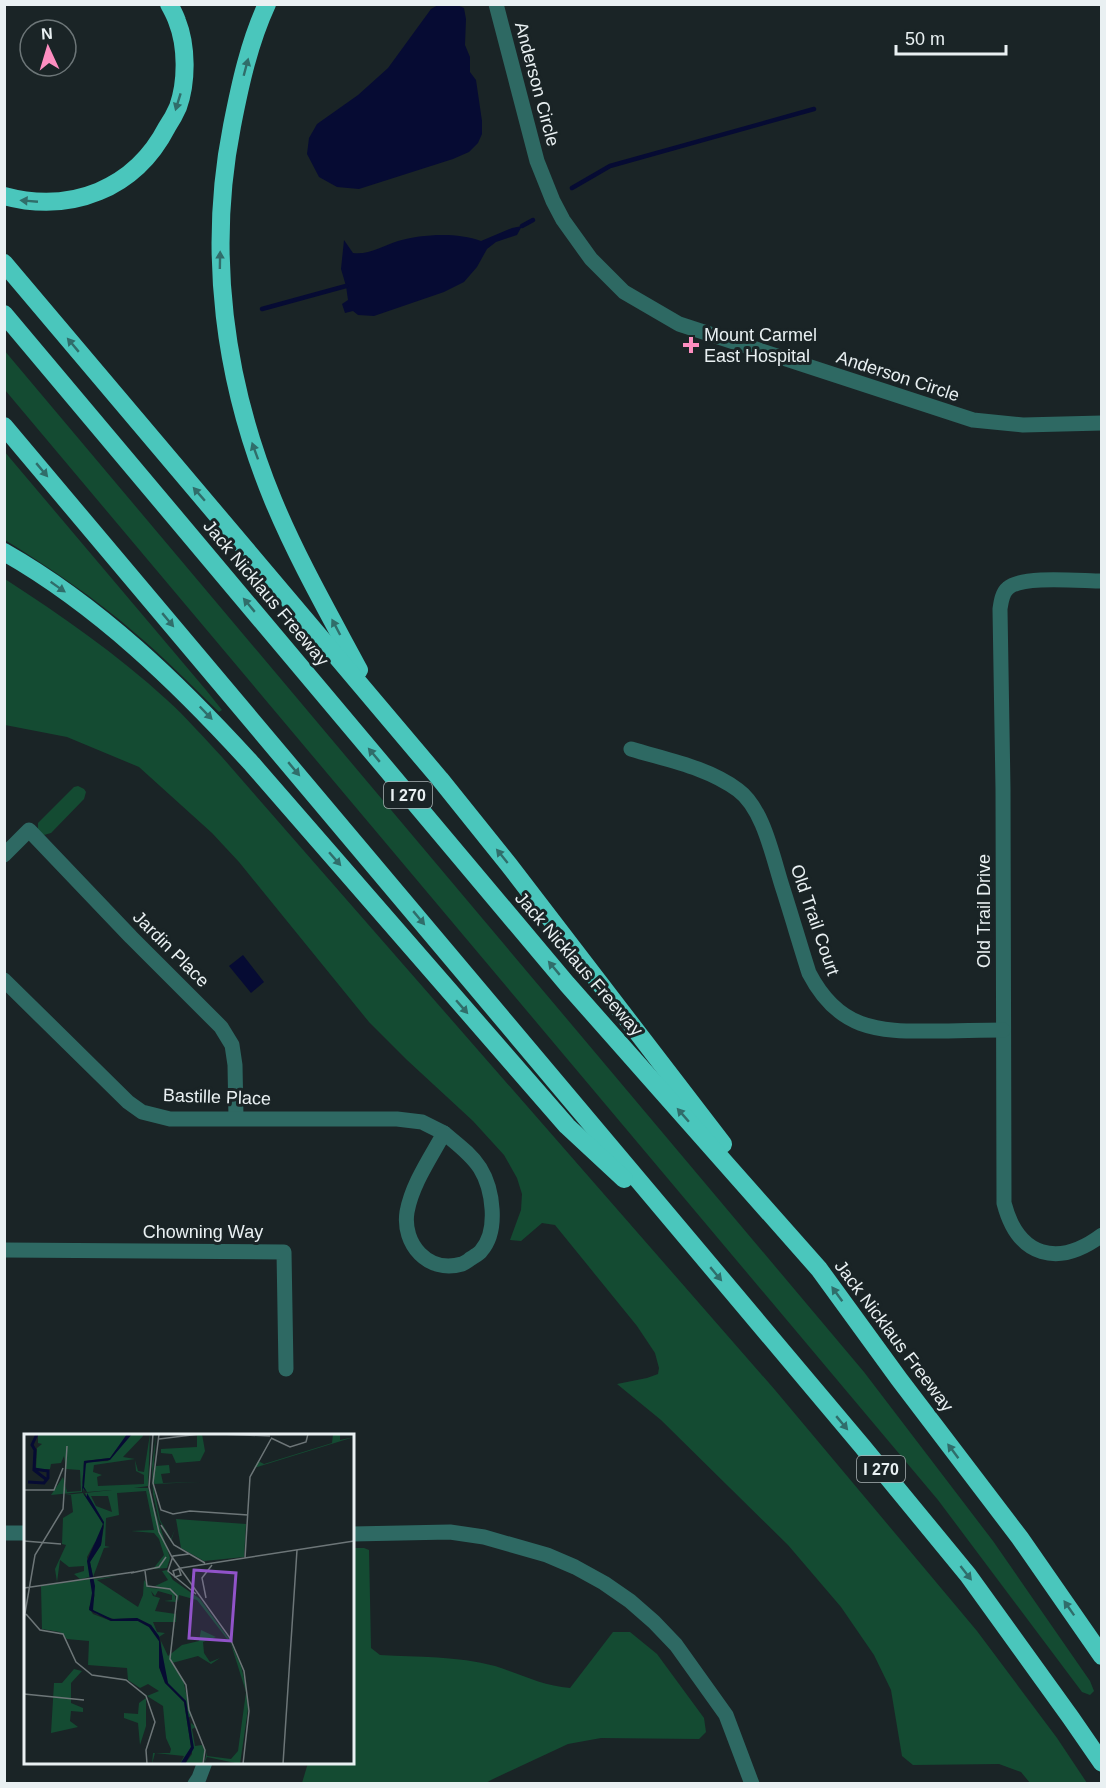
<svg xmlns="http://www.w3.org/2000/svg" width="1106" height="1788" viewBox="0 0 1106 1788" font-family="Arial,sans-serif">
<rect width="100%" height="100%" fill="#1a2426"/>
<g fill="#144b32">
<path d="M 4,350 L 864,1372 L 993,1541 L 1090,1681 L 1094,1691 L 1090,1695 L 1082,1692 L 938,1500 L 5,390 Z"/>
<path d="M 4,451 L 206,690 L 222,710 L 219,712 C 192,686 165,658 135,633 C 95,598 50,568 5,540 Z"/>
<path d="M 5,579 C 62,616 117,654 167,700 C 187,718 204,738 222,757 L 775,1390 L 977,1631 L 1057,1738 L 1087,1783 L 1030,1783 L 1021,1772 L 999,1764 L 913,1765 L 902,1756 L 891,1690 L 874,1655 L 841,1607 L 788,1545 L 661,1420 L 617,1384 L 647,1378 L 658,1374 L 659,1368 L 655,1353 L 637,1326 L 555,1225 L 542,1223 L 521,1241 L 510,1240 L 521,1210 L 522,1194 L 517,1178 L 504,1155 L 473,1121 L 407,1060 L 369,1022 L 239,862 L 212,833 L 139,767 L 67,737 L 5,725 Z"/>
<path d="M 78,786 L 84,789 L 86,792 L 84,799 L 51,833 L 44,835 L 38,831 L 38,823 L 74,787 Z"/>
<path d="M 353,1548 L 364,1548 L 369,1550 L 371,1648 L 380,1655 C 418,1657 457,1656 495,1666 C 520,1674 543,1686 570,1688 L 613,1632 L 630,1632 L 657,1654 L 704,1718 L 706,1732 L 699,1739 L 601,1738 L 568,1744 L 491,1780 L 486,1783 L 302,1783 L 308,1763 L 352,1762 Z"/>
</g>
<g fill="#060b33">
<path d="M 438,5 L 457,5 L 464,8 L 466,19 L 465,45 L 470,57 L 470,72 L 476,80 L 482,121 L 482,134 L 478,143 L 469,152 L 453,159 L 359,189 L 337,187 L 319,177 L 307,154 L 309,138 L 317,124 L 358,95 L 388,68 L 431,9 Z"/>
<path d="M 522,226 L 517,235 L 496,242 L 487,249 L 477,267 L 464,282 L 444,292 L 374,316 L 358,315 L 353,311 L 345,313 L 342,304 L 348,300 L 346,286 L 341,269 L 344,240 L 353,253 C 369,255 383,246 398,241 C 422,234 457,232 481,241 L 512,228 Z"/>
<path d="M 243,955 L 264,982 L 251,993 L 229,966 Z"/>
</g>
<g fill="none" stroke-linecap="round" stroke-linejoin="round">
<g stroke="#060b33" stroke-width="4.5">
<path d="M 572,188 L 610,166 L 814,109"/>
<path d="M 522,226 L 533,220"/>
<path d="M 262,309 L 346,286"/>
</g>
<g stroke="#2e6963" stroke-width="15">
<path d="M 496,4 L 537,161 L 553,201 L 563,220 L 591,259 L 624,292 L 679,324 L 973,420 L 1023,425 L 1102,423"/>
<path d="M 1102,581 C 1081,581 1022,575 1008,588 C 1002,593 1001,602 1000,609 L 1003,789 L 1004,1203 C 1018,1257 1058,1268 1102,1235"/>
<path d="M 631,749 C 667,760 707,767 738,790 C 764,809 773,859 783,889 C 792,917 800,945 809,973 C 838,1029 876,1032 934,1031 C 957,1031 980,1030 1003,1030"/>
<path d="M 4,855 L 29,830 L 131,937 L 221,1027 L 232,1045 L 235,1065 L 236,1118"/>
<path d="M 4,980 L 128,1102 L 142,1112 L 170,1119 L 397,1119 L 422,1122 L 444,1133"/>
<path d="M 444,1133 C 457,1144 471,1154 480,1168 C 493,1189 499,1231 481,1251 C 479,1254 473,1257 470,1259 C 469,1260 464,1263 462,1264 C 428,1274 402,1244 407,1212 C 412,1184 431,1157 444,1133 Z"/>
<path d="M 4,1250 L 284,1252 L 286,1369"/>
<path d="M 4,1533 L 26,1533"/>
<path d="M 352,1534 L 450,1532 L 484,1537 L 547,1555 L 575,1567 L 604,1583 L 630,1601 L 654,1622 L 676,1645 L 726,1715 L 752,1784"/>
<path d="M 195,1784 L 199,1778 L 205,1762"/>
</g>
<g stroke="#4ac6bc" stroke-width="18">
<path d="M 267,4 C 249,43 240,85 232,126 C 207,252 224,381 273,500 C 297,558 329,614 359,670"/>
<path d="M 4,196 C 71,214 135,189 167,127 C 171,121 175,114 178,107 C 187,82 187,46 177,21 C 175,15 172,10 169,4"/>
<path d="M 4,263 L 440,779 L 509,865 L 723,1144"/>
<path d="M 4,314 L 567,984 L 819,1269 L 899,1379 L 1020,1538 L 1102,1656"/>
<path d="M 4,426 L 862,1446 L 968,1575 L 1071,1718 L 1102,1763"/>
<path d="M 4,552 C 99,606 179,684 252,764 L 567,1126 L 624,1179"/>
</g>
</g>
<defs><path id="oneway-solid" d="M-6-.8H1V-3.2L6.5 0L1 3.2V.8H-6Z" transform="scale(1.5)"/></defs>
<g fill="#306d6a">
<use href="#oneway-solid" transform="translate(246 67) rotate(-75)"/>
<use href="#oneway-solid" transform="translate(178 102) rotate(107)"/>
<use href="#oneway-solid" transform="translate(29 201) rotate(-175)"/>
<use href="#oneway-solid" transform="translate(220 260) rotate(-89)"/>
<use href="#oneway-solid" transform="translate(73 345) rotate(-130)"/>
<use href="#oneway-solid" transform="translate(255 451) rotate(-110)"/>
<use href="#oneway-solid" transform="translate(42 470) rotate(50)"/>
<use href="#oneway-solid" transform="translate(199 494) rotate(-131)"/>
<use href="#oneway-solid" transform="translate(58 587) rotate(35)"/>
<use href="#oneway-solid" transform="translate(249 605) rotate(-130)"/>
<use href="#oneway-solid" transform="translate(168 620) rotate(50)"/>
<use href="#oneway-solid" transform="translate(336 627) rotate(-118)"/>
<use href="#oneway-solid" transform="translate(206 713) rotate(46)"/>
<use href="#oneway-solid" transform="translate(374 755) rotate(-130)"/>
<use href="#oneway-solid" transform="translate(294 769) rotate(50)"/>
<use href="#oneway-solid" transform="translate(502 856) rotate(-129)"/>
<use href="#oneway-solid" transform="translate(335 859) rotate(49)"/>
<use href="#oneway-solid" transform="translate(419 918) rotate(50)"/>
<use href="#oneway-solid" transform="translate(554 968) rotate(-130)"/>
<use href="#oneway-solid" transform="translate(462 1007) rotate(49)"/>
<use href="#oneway-solid" transform="translate(683 1115) rotate(-131)"/>
<use href="#oneway-solid" transform="translate(716 1274) rotate(50)"/>
<use href="#oneway-solid" transform="translate(837 1294) rotate(-126)"/>
<use href="#oneway-solid" transform="translate(842 1423) rotate(50)"/>
<use href="#oneway-solid" transform="translate(953 1451) rotate(-127)"/>
<use href="#oneway-solid" transform="translate(966 1573) rotate(52)"/>
<use href="#oneway-solid" transform="translate(1069 1608) rotate(-125)"/>
</g>
<path fill="#fd8ec0" stroke="#1a2426" stroke-width="2" d="M688 336h6v6h6v6h-6v6h-6v-6h-6v-6h6z"/>
<g text-anchor="middle" dominant-baseline="central" stroke-width="6" stroke-linejoin="round" paint-order="stroke">
<g fill="#1a2426" stroke="#abb3b5" stroke-width="1.5">
<rect x="384" y="782" width="48" height="26" rx="4.5"/>
<rect x="857" y="1456" width="48" height="26" rx="4.5"/>
</g>
<g font-size="16" font-weight="bold" fill="#e9f0f2">
<text x="408" y="795">I 270</text>
<text x="881" y="1469">I 270</text>
</g>
<g font-size="18" fill="#e9f0f2" stroke="#1a2426">
<text transform="translate(537 84) rotate(75)">Anderson Circle</text>
<text transform="translate(898 376) rotate(18)">Anderson Circle</text>
<text transform="translate(266 593) rotate(50)">Jack Nicklaus Freeway</text>
<text transform="translate(984 911) rotate(-90)">Old Trail Drive</text>
<text transform="translate(815 920) rotate(71)">Old Trail Court</text>
<text transform="translate(171 949) rotate(45)">Jardin Place</text>
<text transform="translate(579 964) rotate(49)">Jack Nicklaus Freeway</text>
<text transform="translate(217 1097) rotate(2)">Bastille Place</text>
<text x="203" y="1232">Chowning Way</text>
<text transform="translate(894 1336) rotate(53)">Jack Nicklaus Freeway</text>
</g>
<g font-size="18" fill="#e9f0f2" stroke="#1a2426" text-anchor="start">
<text x="704" y="335">Mount Carmel<tspan x="704" dy="21">East Hospital</tspan></text>
</g>
</g>
<g transform="translate(24 1434)">
<rect width="330" height="330" fill="#1a2426"/>
<path d="M 14,0 L 104,0 L 86,24 L 60,27 L 58,58 L 27,61 L 39,43 L 43,58 L 57,57 L 56,36 L 42,35 L 40,22 L 37,29 L 27,30 L 26,35 L 12,35 L 13,14 L 18,10 L 14,9 ZM 108,0 L 119,0 L 119,2 L 99,23 L 111,25 L 70,31 L 69,38 L 78,41 L 73,43 L 74,52 L 120,50 L 120,41 L 112,37 L 111,26 L 114,37 L 120,38 L 126,0 L 124,52 L 110,54 L 124,54 L 146,124 L 143,134 L 129,135 L 140,121 L 135,105 L 130,99 L 107,97 L 130,96 L 122,57 L 93,59 L 95,81 L 82,84 L 81,112 L 86,113 L 80,114 L 69,143 L 66,128 L 77,111 L 80,92 L 61,59 L 88,56 L 63,58 L 60,54 L 60,58 L 58,49 L 60,32 L 64,28 L 84,27 ZM 67,62 L 84,62 L 88,78 L 72,72 ZM 132,0 L 129,41 L 132,32 L 145,31 L 146,39 L 137,40 L 139,49 L 176,48 L 129,50 L 136,86 L 147,105 L 151,95 L 147,107 L 135,86 L 129,60 L 128,31 ZM 155,0 L 178,0 L 181,17 L 176,27 L 152,29 L 148,20 L 137,19 L 137,15 L 173,13 L 173,1 ZM 309,0 L 316,0 L 316,6 L 330,3 L 230,34 L 234,27 L 240,30 L 308,9 ZM 59,59 L 79,89 L 74,114 L 69,118 L 71,108 L 63,123 L 66,143 L 56,145 L 50,140 L 60,137 L 60,132 L 45,133 L 36,126 L 33,148 L 31,135 L 42,111 L 38,110 L 39,84 L 49,78 L 47,61 L 41,61 ZM 152,85 L 222,90 L 220,123 L 180,127 L 157,114 ZM 143,136 L 149,146 L 176,165 L 205,205 L 217,232 L 222,252 L 224,275 L 216,330 L 183,323 L 180,330 L 183,318 L 183,322 L 207,325 L 214,317 L 222,258 L 207,210 L 173,166 L 155,161 L 154,167 L 150,157 L 152,168 L 140,167 L 148,166 L 148,161 L 134,157 L 131,162 L 127,157 L 129,162 L 136,164 L 131,177 L 152,180 L 152,188 L 129,188 L 133,198 L 141,199 L 135,203 L 127,191 L 113,184 L 90,185 L 72,180 L 68,174 L 71,159 L 65,174 L 69,180 L 87,187 L 114,187 L 125,193 L 135,207 L 135,233 L 141,249 L 160,268 L 167,313 L 163,322 L 159,328 L 156,330 L 160,322 L 131,319 L 128,330 L 129,319 L 146,319 L 147,315 L 142,304 L 139,272 L 123,262 L 135,257 L 124,250 L 116,254 L 104,246 L 103,234 L 64,231 L 65,207 L 43,205 L 36,198 L 18,195 L 17,152 L 66,145 L 69,158 L 69,145 L 93,142 L 73,146 L 114,173 L 119,161 L 120,146 L 126,154 L 142,155 L 131,152 L 144,146 L 138,137 ZM 177,196 L 192,203 L 179,208 L 180,219 L 186,228 L 196,224 L 187,230 L 174,222 L 148,229 L 159,245 L 167,282 L 164,284 L 162,267 L 145,252 L 139,237 L 137,207 L 144,222 L 158,211 L 175,207 ZM 50,235 L 58,237 L 47,249 L 47,269 L 59,274 L 59,278 L 47,277 L 46,287 L 54,293 L 27,299 L 30,249 L 38,249 ZM 122,264 L 122,292 L 116,311 L 114,289 L 100,284 L 100,279 L 114,280 L 115,269 ZM 167,289 L 172,293 L 168,295 L 171,312 L 178,311 L 181,317 L 178,330 L 161,330 L 168,320 Z" fill="#144b32" fill-rule="evenodd"/>
<path d="M 103,0 L 108,0 L 86,26 L 62,29 L 60,53 L 63,58 L 59,54 L 58,58 L 60,27 L 86,24 ZM 59,59 L 63,63 L 63,59 L 80,88 L 77,111 L 66,128 L 71,152 L 69,176 L 88,185 L 113,184 L 127,191 L 135,202 L 144,249 L 162,267 L 170,314 L 161,330 L 156,330 L 167,313 L 160,268 L 141,249 L 135,233 L 135,207 L 125,193 L 114,187 L 87,187 L 65,176 L 68,159 L 63,127 L 79,90 Z" fill="#060b33"/>
<path fill="none" stroke="#060b33" stroke-width="3" d="M 13,0 L 8,11 L 11,16 L 10,36 L 23,46M 4,48 L 20,49 L 24,44 L 24,37 L 10,35"/>
<path fill="none" stroke="#6d7678" stroke-width="1.5" d="M 129,0 L 125,53 L 135,98 L 148,123 L 206,204 L 220,237 L 225,277 L 219,330M 135,0 L 129,49 L 137,76 L 149,80 L 166,77 L 224,81M 196,0 L 246,2M 247,4 L 266,13 L 282,8 L 284,0M 135,5 L 176,0M 0,56 L 30,56 L 39,34M 137,91 L 150,111 L 181,129M 0,107 L 37,110M 165,120 L 149,122 L 144,137 L 172,160M 221,124 L 226,43 L 247,5M 155,135 L 157,141 L 151,143 L 149,137 L 157,134 L 330,107M 121,137 L 123,152 L 146,155 L 153,162 L 146,225 L 162,251 L 165,276 L 181,316 L 179,330M 107,139 L 135,133 L 142,123M 0,154 L 110,138M 182,164 L 178,144 L 188,131M 2,180 L 16,196 L 39,200 L 52,228 L 68,241 L 102,246 L 122,262 L 131,288 L 122,316 L 123,330M 0,185 L 11,121 L 39,75 L 43,12M 0,260 L 60,266M 259,330 L 273,116"/>
<path fill="#9153c9" fill-opacity="0.15" stroke="#9153c9" stroke-width="3" d="M 170,136 L 212,139 L 207,207 L 165,204 Z"/>
<rect width="330" height="330" fill="none" stroke="#e9f0f2" stroke-width="3"/>
</g>
<rect width="1106" height="1788" fill="none" stroke="#e9f0f2" stroke-width="12"/>
<g transform="translate(48 48) rotate(356)"><circle r="28" fill="#1a2426" stroke="#6d7678" stroke-width="1.5"/>
<path d="M0-4.5L10 22L0 15L-10 22Z" fill="#fd8ec0"/>
<text y="-9" font-size="16" font-weight="bold" text-anchor="middle" fill="#e9f0f2">N</text>
</g>
<path d="M896 45v9h110v-9" fill="none" stroke="#e9f0f2" stroke-width="3"/>
<text x="905" y="45" font-size="18" fill="#e9f0f2" stroke="#1a2426" stroke-width="4.5" paint-order="stroke">50 m</text>
</svg>
